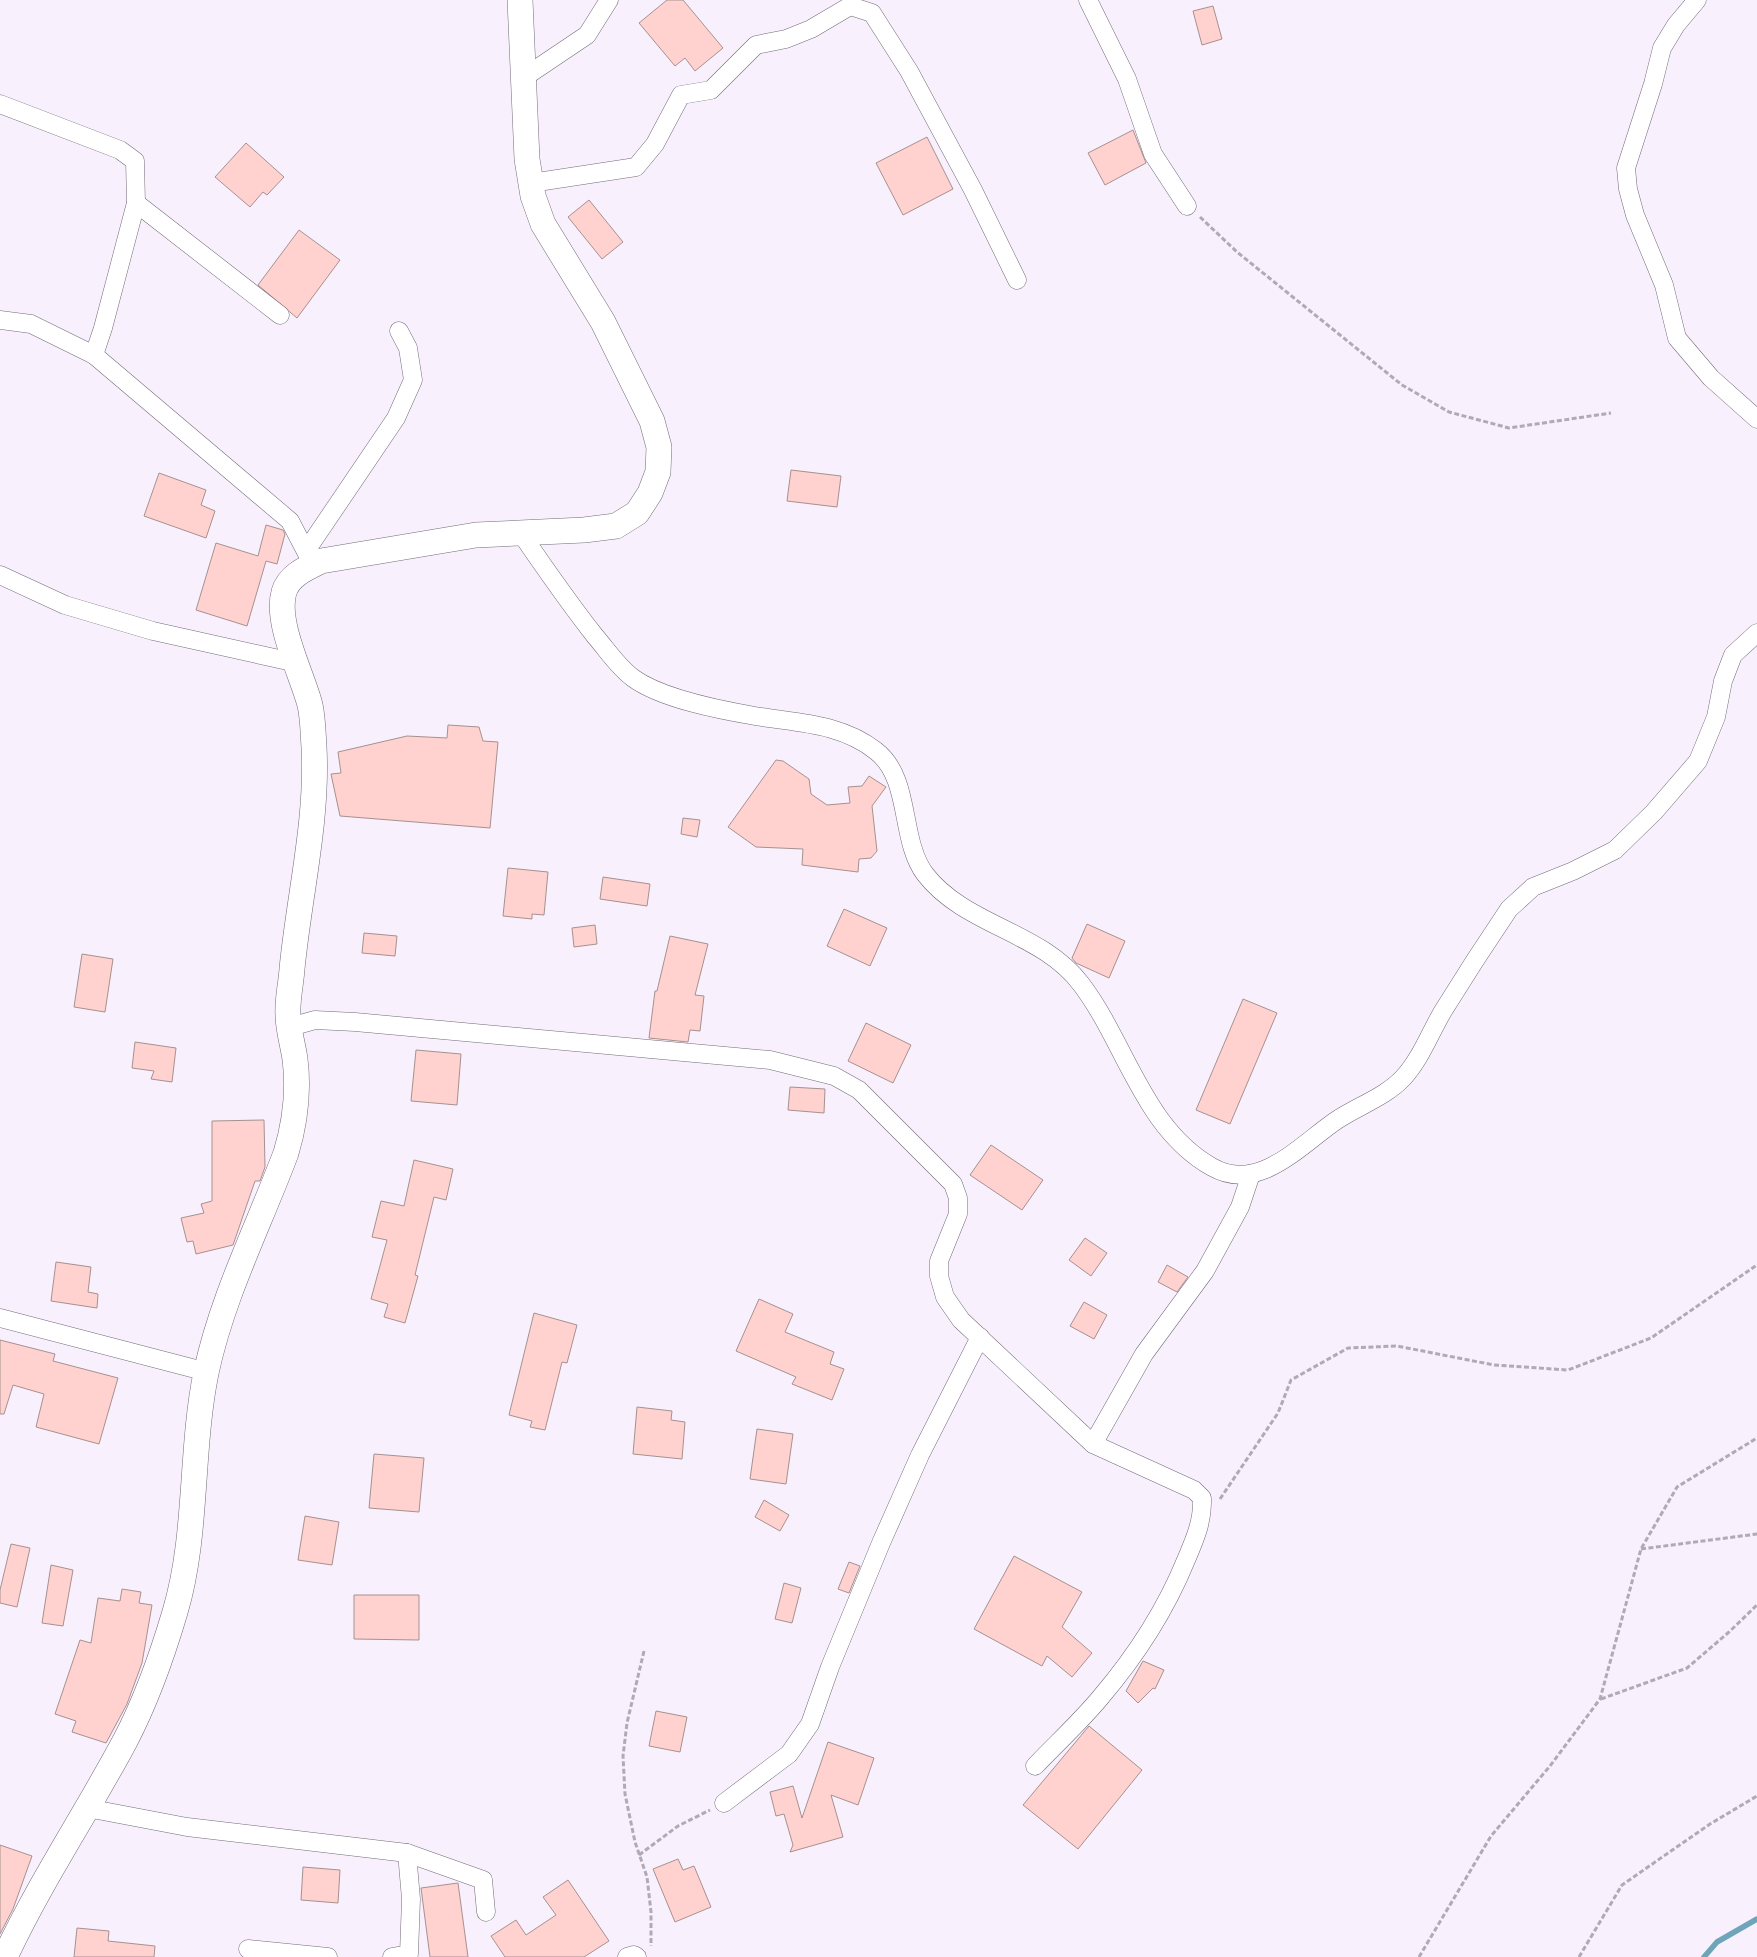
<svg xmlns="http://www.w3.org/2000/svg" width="1757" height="1957" viewBox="0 0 1757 1957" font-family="'Source Serif 4',serif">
<rect width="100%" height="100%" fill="#f8f0fd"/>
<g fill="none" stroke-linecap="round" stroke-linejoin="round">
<path stroke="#6ea5b8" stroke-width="5.5" d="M 1704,1957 L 1717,1942 L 1757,1919"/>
</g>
<g fill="#ffd2cf" stroke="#a69190">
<path d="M 667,0 L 683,0 L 723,48 L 695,71 L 685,58 L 675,66 L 639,23 Z"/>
<path d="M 1213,6 L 1222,39 L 1202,45 L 1193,11 Z"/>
<path d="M 1133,130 L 1146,163 L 1105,185 L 1088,153 Z"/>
<path d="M 927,137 L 953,189 L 903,215 L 876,163 Z"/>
<path d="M 246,143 L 284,177 L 267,195 L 263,192 L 250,207 L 215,177 Z"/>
<path d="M 589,200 L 623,242 L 602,259 L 568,217 Z"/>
<path d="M 299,230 L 340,260 L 297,318 L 258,285 Z"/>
<path d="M 791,470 L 841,476 L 837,507 L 787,501 Z"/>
<path d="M 159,473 L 206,490 L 201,505 L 215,511 L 206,538 L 144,516 Z"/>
<path d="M 266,525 L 283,530 L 285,534 L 277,564 L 266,561 L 247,626 L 196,610 L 216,543 L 258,556 Z"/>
<path d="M 448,725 L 479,727 L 483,741 L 498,742 L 490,828 L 340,816 L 331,774 L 341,773 L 338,752 L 407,736 L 447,738 Z"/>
<path d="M 776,760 L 783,761 L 809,779 L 811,794 L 827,805 L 850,803 L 848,787 L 862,786 L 869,776 L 886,787 L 872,806 L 877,851 L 871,858 L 859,859 L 858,872 L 802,865 L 803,849 L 756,847 L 728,827 Z"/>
<path d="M 683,818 L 700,820 L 697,837 L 681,834 Z"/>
<path d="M 508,868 L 548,872 L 544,915 L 532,914 L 532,919 L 503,916 Z"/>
<path d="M 603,877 L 650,884 L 647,906 L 600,899 Z"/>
<path d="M 844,909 L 887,928 L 870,966 L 827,946 Z"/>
<path d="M 1087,924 L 1125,941 L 1109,978 L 1076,963 L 1072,958 Z"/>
<path d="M 595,925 L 597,944 L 574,947 L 572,928 Z"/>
<path d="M 364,933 L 397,936 L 395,956 L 362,953 Z"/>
<path d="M 670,936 L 708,944 L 695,995 L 704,996 L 700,1031 L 690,1030 L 688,1042 L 649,1038 L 655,991 L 657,991 Z"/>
<path d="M 82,954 L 113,959 L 105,1012 L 74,1007 Z"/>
<path d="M 1243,999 L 1277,1013 L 1230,1124 L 1196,1110 Z"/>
<path d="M 866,1023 L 911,1045 L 893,1083 L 848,1061 Z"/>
<path d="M 135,1042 L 176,1048 L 172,1082 L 151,1079 L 154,1071 L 132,1068 Z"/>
<path d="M 416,1050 L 461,1054 L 457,1105 L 411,1101 Z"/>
<path d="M 790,1087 L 825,1089 L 824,1113 L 788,1110 Z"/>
<path d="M 264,1120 L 265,1167 L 260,1181 L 255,1181 L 233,1245 L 196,1254 L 193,1241 L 187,1242 L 181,1218 L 204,1213 L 201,1204 L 212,1201 L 212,1121 Z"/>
<path d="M 991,1145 L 1043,1180 L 1022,1210 L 970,1175 Z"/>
<path d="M 414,1160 L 453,1169 L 446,1200 L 434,1197 L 415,1275 L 418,1276 L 405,1323 L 384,1317 L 388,1304 L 371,1299 L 387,1240 L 372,1237 L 381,1201 L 404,1206 Z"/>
<path d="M 1085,1238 L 1107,1253 L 1091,1276 L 1069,1260 Z"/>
<path d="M 56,1262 L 91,1267 L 88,1292 L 98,1294 L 97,1308 L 51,1301 Z"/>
<path d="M 1167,1265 L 1188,1277 L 1177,1292 L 1158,1282 Z"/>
<path d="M 759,1299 L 793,1314 L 785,1332 L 834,1352 L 830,1364 L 844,1369 L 832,1400 L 792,1384 L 796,1377 L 736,1351 Z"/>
<path d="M 1084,1302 L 1107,1315 L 1094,1339 L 1070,1326 Z"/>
<path d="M 534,1313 L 577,1325 L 567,1363 L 562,1362 L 545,1430 L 530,1427 L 532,1421 L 509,1415 Z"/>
<path d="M 0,1340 L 55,1354 L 53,1361 L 118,1378 L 99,1444 L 36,1427 L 44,1394 L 13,1385 L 4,1414 L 0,1414 Z"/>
<path d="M 637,1407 L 672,1411 L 671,1420 L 685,1422 L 682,1459 L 633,1454 Z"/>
<path d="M 757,1429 L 793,1434 L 786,1484 L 750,1479 Z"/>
<path d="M 374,1454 L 424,1458 L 419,1512 L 369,1508 Z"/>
<path d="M 764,1500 L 789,1515 L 780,1531 L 755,1517 Z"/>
<path d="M 305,1516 L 339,1522 L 332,1565 L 298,1560 Z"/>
<path d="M 11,1544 L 30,1548 L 17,1607 L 0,1603 L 0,1590 Z"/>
<path d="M 1014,1556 L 1082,1592 L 1062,1627 L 1092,1653 L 1072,1677 L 1047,1656 L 1042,1666 L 974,1629 Z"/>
<path d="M 849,1562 L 860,1566 L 849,1593 L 838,1589 Z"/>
<path d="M 51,1565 L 73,1570 L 63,1626 L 42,1623 Z"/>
<path d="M 784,1583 L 801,1588 L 792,1623 L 775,1619 Z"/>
<path d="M 122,1589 L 141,1592 L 139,1603 L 152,1605 L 142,1663 L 127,1704 L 106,1743 L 72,1732 L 76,1721 L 55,1714 L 80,1640 L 91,1643 L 98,1598 L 120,1601 Z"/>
<path d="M 354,1595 L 419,1595 L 419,1640 L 354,1639 Z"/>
<path d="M 1143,1661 L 1164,1670 L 1155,1689 L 1153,1688 L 1138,1703 L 1126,1691 Z"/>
<path d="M 656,1711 L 687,1717 L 680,1752 L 649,1746 Z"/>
<path d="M 1089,1726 L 1142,1770 L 1078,1849 L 1023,1805 Z"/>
<path d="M 828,1742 L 874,1758 L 858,1805 L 831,1795 L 843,1837 L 790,1852 L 793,1845 L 784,1814 L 776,1816 L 770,1792 L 793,1786 L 802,1818 Z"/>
<path d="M 0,1845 L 32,1856 L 13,1909 L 0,1934 Z"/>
<path d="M 678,1859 L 683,1870 L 694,1866 L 711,1907 L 675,1922 L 653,1869 Z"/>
<path d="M 303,1867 L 340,1870 L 338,1903 L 301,1900 Z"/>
<path d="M 568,1880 L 609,1941 L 584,1957 L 505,1957 L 491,1936 L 516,1920 L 526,1935 L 556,1915 L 543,1897 Z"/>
<path d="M 458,1883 L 468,1957 L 430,1957 L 421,1888 Z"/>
<path d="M 77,1928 L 109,1931 L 108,1941 L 155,1946 L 154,1957 L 74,1957 Z"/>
</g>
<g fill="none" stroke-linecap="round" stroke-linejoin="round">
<g stroke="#746b79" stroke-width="19">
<g id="street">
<path d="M 1088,0 L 1127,79 L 1153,154 L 1187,206"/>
<path d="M 1697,0 L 1676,25 L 1662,48 L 1653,84 L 1626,168 L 1628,189 L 1635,215 L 1664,285 L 1677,338 L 1711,378 L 1757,419"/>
<path d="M 523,78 L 587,35 L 609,0"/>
<path d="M 0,104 L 120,150 L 135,161 L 136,203 L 103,328 L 94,355"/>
<path d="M 531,183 L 636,167 L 655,144 L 681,95 L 711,90 L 756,45 L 786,39 L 811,29 L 850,6 L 872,13 L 909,71 L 973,190 L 1017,280"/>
<path d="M 136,203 L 280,315"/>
<path d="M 0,320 L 31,324 L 94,355 L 290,521 L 313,565"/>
<path d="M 520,532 C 544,567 568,602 595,636 C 607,650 618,667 633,678 C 662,699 720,710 755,716 C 797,723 841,723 876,751 C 912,779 899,839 925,874 C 965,926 1041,931 1081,984 C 1126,1043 1143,1128 1212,1167 C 1259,1194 1301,1144 1337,1120 C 1358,1106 1385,1097 1403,1078 C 1420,1060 1430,1033 1443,1011 C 1464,977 1486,943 1509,909 L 1533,887 L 1573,871 L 1615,850 L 1654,812 L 1698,761 L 1716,717 L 1723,681 L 1733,655 L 1757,633"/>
<path d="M 306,551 L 396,418 L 413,380 L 408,348 L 399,331"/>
<path d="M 0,575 L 65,605 L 153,631 L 297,663"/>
<path d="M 290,1027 L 315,1020 L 355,1022 L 770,1060 L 834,1076 L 859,1090 L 953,1184 L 958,1198 L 958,1214 L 939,1261 L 939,1276 L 945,1297 L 961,1320 L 1093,1444 L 1194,1490 L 1202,1498 C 1203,1521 1195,1539 1186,1560 C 1166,1609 1135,1657 1100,1698 C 1080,1722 1056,1744 1035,1766"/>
<path d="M 0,1318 L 207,1372"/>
<path d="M 1093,1444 L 1144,1354 L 1205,1271 L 1240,1207 L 1251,1174"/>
<path d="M 724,1803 L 789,1754 L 810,1724 L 830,1667 L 881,1543 L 920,1455 L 980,1337"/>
<path d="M 87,1808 L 187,1827 L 407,1853 L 483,1880 L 486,1912"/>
<path d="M 248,1949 L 328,1957"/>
<path d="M 392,1957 L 409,1954 L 411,1899 L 407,1853"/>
<path d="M 627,1957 L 634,1955 L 637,1957"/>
</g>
</g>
<g stroke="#746b79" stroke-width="26">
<path id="secondary" d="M 5,1957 C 40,1882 86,1814 125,1741 C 146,1701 162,1656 175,1612 C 198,1535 190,1452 206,1373 C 222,1297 259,1225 286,1153 C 295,1123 299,1091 295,1059 C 293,1045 288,1029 288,1015 C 287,1000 291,984 292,969 C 299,896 318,821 314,747 C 313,733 313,718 310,705 C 302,674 275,623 284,592 C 289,575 307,568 321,561 L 476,535 L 584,530 L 616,526 L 637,513 L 650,493 L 658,472 L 659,447 L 652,421 L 603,322 L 543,224 L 533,196 L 527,159 L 520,0"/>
</g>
<g stroke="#b1aab5" stroke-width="3" stroke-dasharray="5 2.5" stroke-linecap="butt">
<path d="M 1200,217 L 1237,252 L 1402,385 L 1449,412 L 1509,428 L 1611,413"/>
<path d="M 1220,1499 L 1278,1413 L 1291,1380 L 1348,1348 L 1397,1346 L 1494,1365 L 1568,1370 L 1651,1338 L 1757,1265"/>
<path d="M 1641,1549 L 1757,1534"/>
<path d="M 644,1651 L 627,1723 L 623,1756 L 625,1794 L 635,1842 L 647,1877 L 651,1912 L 651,1946"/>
<path d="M 1601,1699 L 1687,1668 L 1729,1632 L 1757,1605"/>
<path d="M 639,1855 L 678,1826 L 710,1810"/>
<path d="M 1419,1957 L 1491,1836 L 1550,1766 L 1600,1699 L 1641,1549 L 1677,1487 L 1757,1438"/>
<path d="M 1579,1957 L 1622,1885 L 1710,1824 L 1757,1796"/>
</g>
<use href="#street" stroke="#fff" stroke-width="18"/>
<use href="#secondary" stroke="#fff" stroke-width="25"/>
</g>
</svg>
